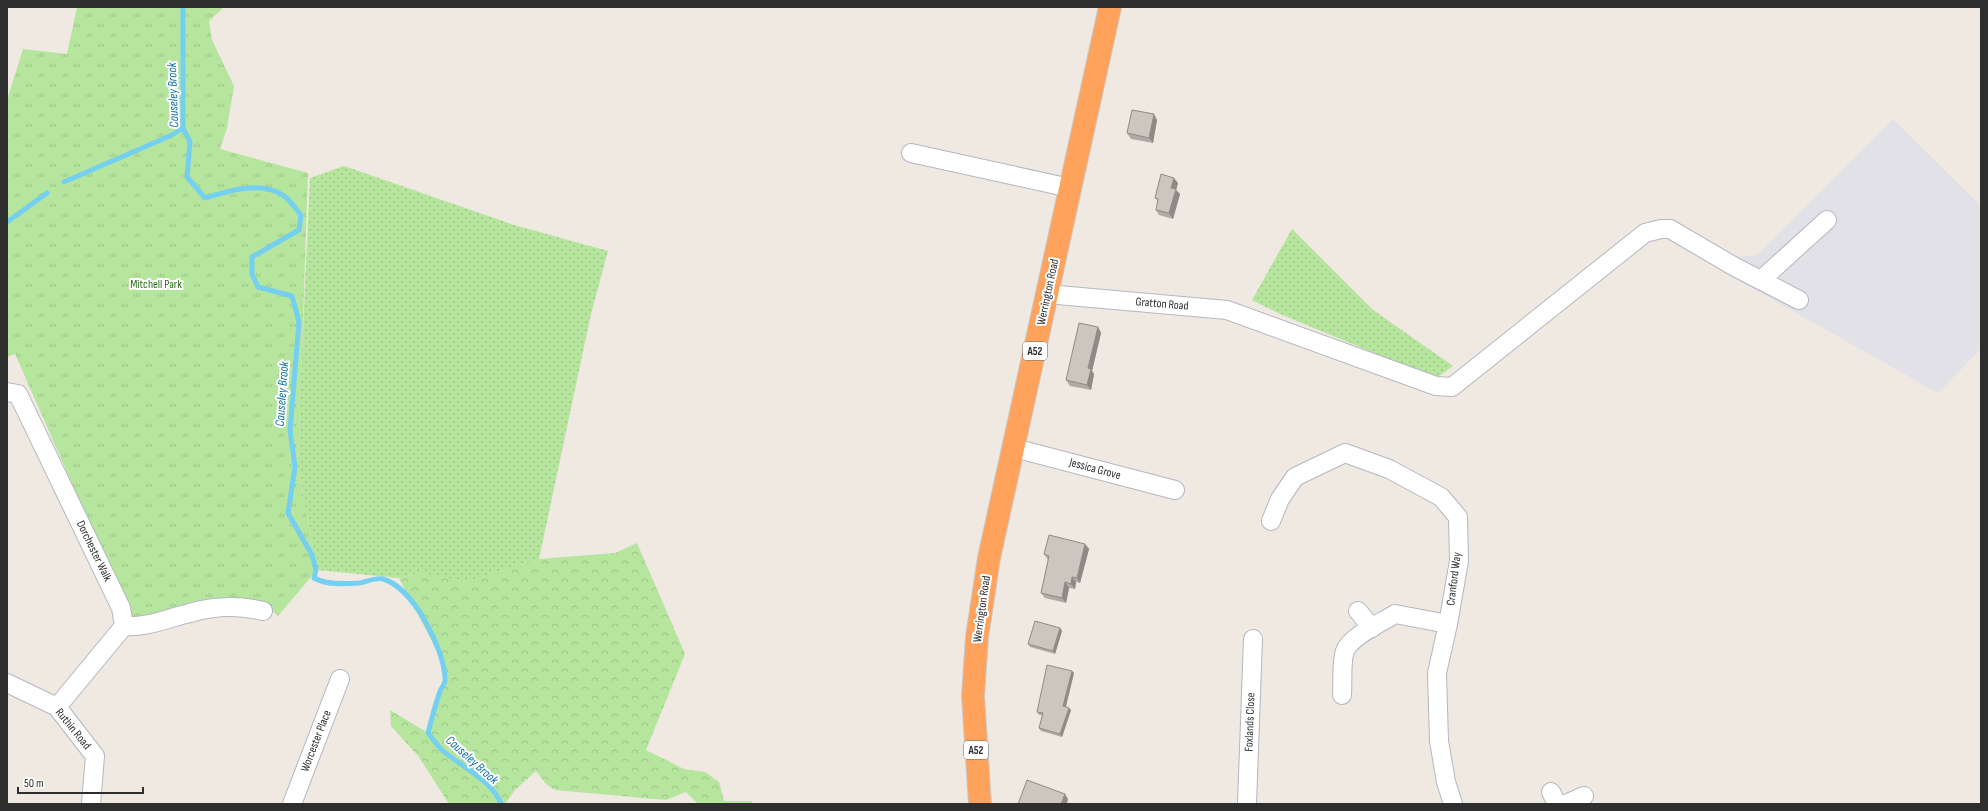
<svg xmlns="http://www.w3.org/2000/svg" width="1988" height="811" viewBox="0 0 1988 811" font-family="'Sofia Sans Condensed',sans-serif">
<defs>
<pattern id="grass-dots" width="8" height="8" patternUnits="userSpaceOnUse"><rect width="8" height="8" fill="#b6e59e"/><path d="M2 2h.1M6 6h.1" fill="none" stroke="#9dc588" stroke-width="1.8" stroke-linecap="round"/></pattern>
<pattern id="forest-crowns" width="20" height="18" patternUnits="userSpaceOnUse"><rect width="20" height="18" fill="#b6e59e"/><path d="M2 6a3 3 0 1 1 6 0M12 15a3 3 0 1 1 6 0" fill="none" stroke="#9dc588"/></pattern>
<pattern id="park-tufts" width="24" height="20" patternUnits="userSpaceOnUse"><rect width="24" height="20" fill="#b6e59e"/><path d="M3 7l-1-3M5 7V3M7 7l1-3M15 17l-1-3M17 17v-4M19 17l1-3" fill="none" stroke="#9dc588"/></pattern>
</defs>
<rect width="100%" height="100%" fill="#efe9e1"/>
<path fill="#e3e1e8" d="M 1893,119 L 1981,206 L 1981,349 L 1938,393 L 1729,275 L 1741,256 L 1754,256 L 1761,252 Z"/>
<g fill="url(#grass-dots)">
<path d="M 344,166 L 514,225 L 608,251 L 591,314 L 539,559 L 466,582 L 420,573 L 399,578 L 317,570 L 298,467 L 300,394 L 310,178 Z"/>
<path d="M 1292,229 L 1373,310 L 1453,366 L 1439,376 L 1430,376 L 1280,314 L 1252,300 Z"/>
</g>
<path fill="url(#forest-crowns)" d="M 637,543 L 685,654 L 646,750 L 684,769 L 705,772 L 719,782 L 724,801 L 752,801 L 751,804 L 698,804 L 686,792 L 666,800 L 555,790 L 546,784 L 536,771 L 515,790 L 505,804 L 449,804 L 419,757 L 391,726 L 390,710 L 428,733 L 435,704 L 446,679 L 439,655 L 399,578 L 420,573 L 466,582 L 539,559 L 615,553 Z"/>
<path fill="url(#park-tufts)" d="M 77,7 L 224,7 L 209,21 L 212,40 L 234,86 L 227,128 L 220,149 L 308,173 L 298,467 L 317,570 L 278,616 L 266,605 L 137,621 L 131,617 L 15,354 L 7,357 L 7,100 L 23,49 L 67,54 Z"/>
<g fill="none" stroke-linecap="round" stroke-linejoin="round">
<g stroke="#75cff0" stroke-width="5">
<path d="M 183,7 L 183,128 L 190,142 L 187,177 L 205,198 C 228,191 262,180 284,196 C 291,201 296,209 301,215 L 299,230 L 252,257 L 252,274 L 258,287 L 292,296 L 299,322 L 290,430 L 295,467 L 288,513 L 312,555 L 316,570 L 314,578 C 326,585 345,584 359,583 C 366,582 376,577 383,579 C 413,587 444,649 445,678 C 446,682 443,686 441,689 C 435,704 432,718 428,733 C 433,739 437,745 442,750 C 459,765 494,782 501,804"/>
<path d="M 64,182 L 172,135 L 183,128"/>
<path d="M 7,222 L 47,193"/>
</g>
<g stroke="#b4b7c1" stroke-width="20">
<g id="minor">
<path d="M 911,153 L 1070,188"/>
<path d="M 1761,280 L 1827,220"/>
<path d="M 1047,294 L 1227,310 L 1436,386 L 1452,387 L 1645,233 L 1661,229 L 1670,229 L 1735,267 L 1799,300"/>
<path d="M 7,392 L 18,394 L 121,608 L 124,626 L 57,707"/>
<path d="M 1014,448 L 1175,490"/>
<path d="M 1271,521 L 1280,499 L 1295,477 L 1345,453 L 1389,469 L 1441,497 L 1458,517 L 1459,561 L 1448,624 L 1437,673 L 1439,741 L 1446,782 L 1453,804"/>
<path d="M 1358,611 L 1372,628"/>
<path d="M 124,626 C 146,628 168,618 190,613 C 214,606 238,605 263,611"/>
<path d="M 7,683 L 57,707 L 95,756 L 91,804"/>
<path d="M 1342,695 C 1343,683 1341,661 1345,651 C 1351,636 1381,623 1395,614 L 1448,624"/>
<path d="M 1551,792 L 1557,804"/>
<path d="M 292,804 L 340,679"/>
<path d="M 1247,804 L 1253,639"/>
<path d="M 1566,804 L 1584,796"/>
</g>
</g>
<g stroke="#c9c9c9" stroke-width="24">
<path id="highway" d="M 980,804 L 973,696 L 977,637 L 989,558 L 1110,7"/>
</g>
<use href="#minor" stroke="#fff" stroke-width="18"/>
<use href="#highway" stroke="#ffa35c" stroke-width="22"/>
</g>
<g fill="#afaba4">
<path d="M 1157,120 L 1153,143 L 1131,139 L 1127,133 Z"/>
<path d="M 1178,183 L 1176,190 L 1180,194 L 1173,219 L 1159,215 L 1156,210 L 1158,201 L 1155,198 Z"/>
<path d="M 1098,327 L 1101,333 L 1092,371 L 1094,374 L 1091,390 L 1070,386 L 1066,380 Z"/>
<path d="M 1085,544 L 1089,549 L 1080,583 L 1076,582 L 1075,589 L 1069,588 L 1066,603 L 1045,598 L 1041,593 L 1048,560 L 1044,554 Z"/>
<path d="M 1060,628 L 1062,631 L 1055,654 L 1030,647 L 1028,644 Z"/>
<path d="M 1072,671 L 1074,673 L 1066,707 L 1071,710 L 1062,737 L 1041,731 L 1039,728 L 1042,715 L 1039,715 L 1037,712 Z"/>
</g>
<g fill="#8e8b86">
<path d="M 1154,114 L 1157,120 L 1153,143 L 1149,138 Z"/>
<path d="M 1174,178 L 1178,183 L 1176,190 L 1180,194 L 1173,219 L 1169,213 L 1171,188 Z"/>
<path d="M 1098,327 L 1101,333 L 1092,371 L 1094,374 L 1091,390 L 1087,385 L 1088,368 Z"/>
<path d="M 1085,544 L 1089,549 L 1080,583 L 1077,578 Z"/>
<path d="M 1072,577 L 1076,582 L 1075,589 L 1071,584 Z"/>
<path d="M 1065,582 L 1069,588 L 1066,603 L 1062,598 Z"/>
<path d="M 1060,628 L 1062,631 L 1055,654 L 1053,651 Z"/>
<path d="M 1072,671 L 1074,673 L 1065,709 L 1063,706 Z"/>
<path d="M 1069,708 L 1071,710 L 1062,737 L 1060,734 Z"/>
<path d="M 1065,794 L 1068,799 L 1067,804 L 1061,804 Z"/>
</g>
<g fill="#cbc7bf" stroke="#8e8b86">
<path d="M 1132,110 L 1154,114 L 1149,138 L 1127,133 Z"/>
<path d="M 1161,174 L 1174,178 L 1171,188 L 1176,189 L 1169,213 L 1156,210 L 1158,199 L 1155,198 Z"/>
<path d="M 1079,323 L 1098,327 L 1088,368 L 1091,369 L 1087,385 L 1066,380 Z"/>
<path d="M 1049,535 L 1085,544 L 1077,578 L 1072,577 L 1071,584 L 1065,582 L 1062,598 L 1041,593 L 1049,556 L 1044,554 Z"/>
<path d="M 1035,621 L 1060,628 L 1053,651 L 1028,644 Z"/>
<path d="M 1047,665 L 1072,671 L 1063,706 L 1069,708 L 1060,734 L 1039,728 L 1043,713 L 1037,712 Z"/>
<path d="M 1027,780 L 1065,794 L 1061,804 L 1018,804 Z"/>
</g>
<g text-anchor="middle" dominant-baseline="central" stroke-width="4" stroke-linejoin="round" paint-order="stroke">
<g fill="#fff" stroke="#6d6d6d" stroke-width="1">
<rect x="1023" y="342" width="24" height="18" rx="3"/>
<rect x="964" y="741" width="24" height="18" rx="3"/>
</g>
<g font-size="11" font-weight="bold" fill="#2e2e2e">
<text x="1035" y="351">A52</text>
<text x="976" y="750">A52</text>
</g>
<g font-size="12" fill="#2c6e1b" stroke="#fff">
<text x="156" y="284">Mitchell Park</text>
</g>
<g font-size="12" fill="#2e2e2e" stroke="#fff">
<text transform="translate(1048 292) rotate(-78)">Werrington Road</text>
<text transform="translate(1162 304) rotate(5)">Gratton Road</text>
<text transform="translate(1095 469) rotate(15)">Jessica Grove</text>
<text transform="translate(94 551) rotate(64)">Dorchester Walk</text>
<text transform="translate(1454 579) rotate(-83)">Cranford Way</text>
<text transform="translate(982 609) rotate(-82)">Werrington Road</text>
<text transform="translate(1250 722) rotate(-88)">Foxlands Close</text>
<text transform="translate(73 729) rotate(51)">Ruthin Road</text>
<text transform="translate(316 741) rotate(-69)">Worcester Place</text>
</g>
<g font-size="13" font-style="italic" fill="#0d6fa3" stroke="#fff">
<text transform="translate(173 95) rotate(-92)">Causeley Brook</text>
<text transform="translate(282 394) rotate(-86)">Causeley Brook</text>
<text transform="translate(472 760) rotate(42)">Causeley Brook</text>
</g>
</g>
<rect width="1988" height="811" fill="none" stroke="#2e2e2e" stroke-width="16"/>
<path d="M18 787v6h125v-6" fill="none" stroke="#2e2e2e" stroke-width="2"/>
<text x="24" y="787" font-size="12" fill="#2e2e2e" stroke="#ffffff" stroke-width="3" paint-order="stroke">50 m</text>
</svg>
